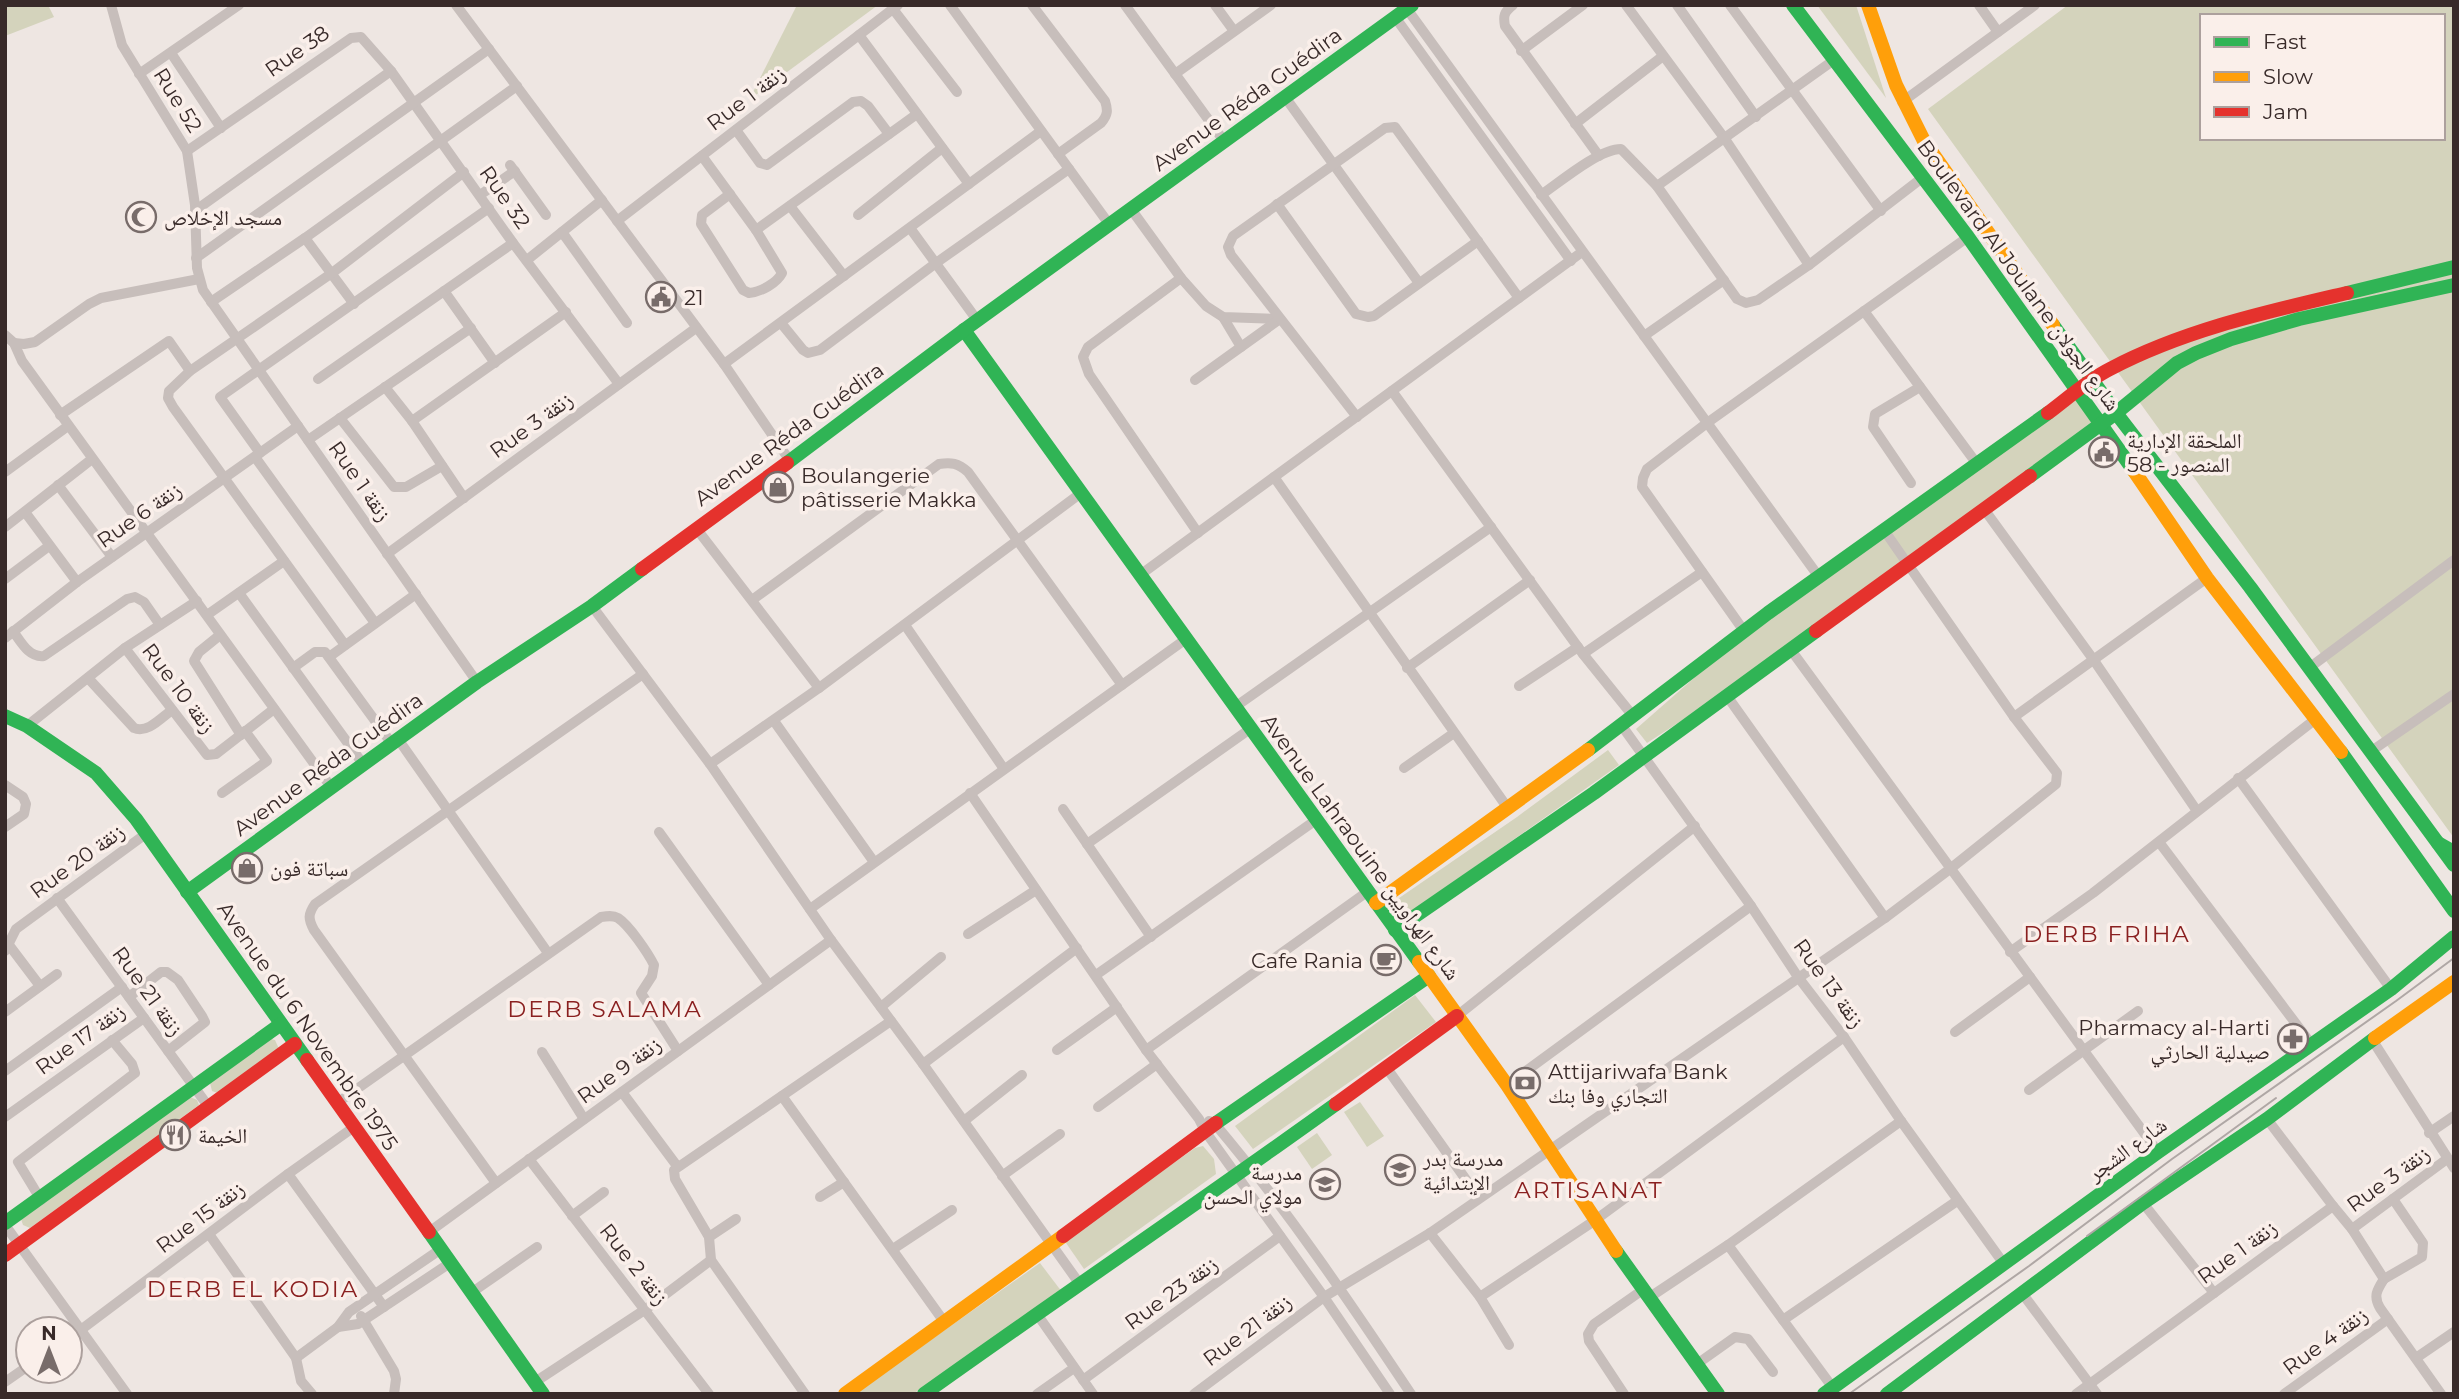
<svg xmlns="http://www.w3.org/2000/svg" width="2459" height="1399" viewBox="0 0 2459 1399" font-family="Montserrat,'Noto Naskh Arabic',sans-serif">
<rect width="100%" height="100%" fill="#eee6e2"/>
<g fill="#d4d3bc" fill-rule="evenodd">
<path d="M 5,5 L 48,5 L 54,17 L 5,36 Z"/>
<path d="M 797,5 L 878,5 L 749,100 Z"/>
<path d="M 1817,5 L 1856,5 L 1886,98 Z"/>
<path d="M 2068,5 L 2454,5 L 2454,838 L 1928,109 ZM 2202,16 L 2443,16 L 2443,138 L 2202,138 Z"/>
<path d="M 2079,391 L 2102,423 L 1791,650 L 1647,743 L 1636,729 L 1768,613 Z"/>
<path d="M 1608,750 L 1619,765 L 1397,922 L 1386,907 L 1517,817 Z"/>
<path d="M 1415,995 L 1436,1022 L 1253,1149 L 1235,1126 Z"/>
<path d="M 271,1039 L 275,1040 L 279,1049 L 220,1094 L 212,1091 L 210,1083 Z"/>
<path d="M 190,1097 L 197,1100 L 199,1105 L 30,1228 L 23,1225 L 21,1219 Z"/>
<path d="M 1360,1102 L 1384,1136 L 1367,1147 L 1344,1112 Z"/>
<path d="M 1317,1133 L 1332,1155 L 1312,1169 L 1297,1147 Z"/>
<path d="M 1203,1146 L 1214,1159 L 1216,1174 L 1084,1269 L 1064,1240 L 1195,1148 Z"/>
<path d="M 1040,1263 L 1062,1292 L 913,1394 L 854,1394 Z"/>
</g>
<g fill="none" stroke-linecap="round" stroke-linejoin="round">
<g stroke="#c7bebb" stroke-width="10">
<path d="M 111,5 L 122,45 L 187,151 L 195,205 L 197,268 L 203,290 L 477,682"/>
<path d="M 456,5 L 724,364 L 790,461"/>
<path d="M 950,5 L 1109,224"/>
<path d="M 1032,5 L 1105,101 C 1108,110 1108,115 1101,123 L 1058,154"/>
<path d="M 1125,5 L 1224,141"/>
<path d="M 1215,5 L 1234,31"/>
<path d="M 1513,5 C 1504,12 1503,16 1505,26 L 1599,156"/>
<path d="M 1626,5 L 1725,139 L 1809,265"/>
<path d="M 1677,5 L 1756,117"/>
<path d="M 1730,5 L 1881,211"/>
<path d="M 1979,5 L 1998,32"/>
<path d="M 893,9 L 957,92"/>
<path d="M 1407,9 L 1819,577"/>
<path d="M 1395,17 L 1571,261"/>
<path d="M 859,35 L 969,184"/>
<path d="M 1521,51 L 1583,5"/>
<path d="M 171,53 L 221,128"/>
<path d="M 139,74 L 239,5"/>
<path d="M 1175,74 L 1271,5"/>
<path d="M 1285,97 L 1419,283"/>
<path d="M 1902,102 L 2035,5"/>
<path d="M 1575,124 L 1663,56"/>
<path d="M 736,130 L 760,163 L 767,165 L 853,102 L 861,101 L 868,106 L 889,134"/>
<path d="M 187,151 L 351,38 L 361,37 L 391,71 L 513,243 L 619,384"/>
<path d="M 702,156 L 756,230 L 917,114"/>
<path d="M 510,165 L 546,215"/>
<path d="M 1657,186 L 1834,60"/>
<path d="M 730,194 L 702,215 L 701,224 L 743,290 L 749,293 C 761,292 777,283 782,273 L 756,230"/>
<path d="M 480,195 L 515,171"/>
<path d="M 1541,195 C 1560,182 1599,149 1621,149 L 1657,186 L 1737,299 L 1746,303 L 1758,300 L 1809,265 L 1922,178"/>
<path d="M 1277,204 L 1356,314 L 1368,317 L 1374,316 L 1478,241"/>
<path d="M 790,206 L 844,276"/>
<path d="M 1131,209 L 1181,278 L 1206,306 L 1223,317 L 1280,319"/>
<path d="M 196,210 L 391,71"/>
<path d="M 858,215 L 942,148"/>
<path d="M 617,221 L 898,5"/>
<path d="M 910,228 L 977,320"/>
<path d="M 562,232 L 627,323"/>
<path d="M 305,238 L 354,304"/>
<path d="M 196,258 L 489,49"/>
<path d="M 527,260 L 602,200"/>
<path d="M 1181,278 L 1088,347 L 1083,357 L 1089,374 L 1198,533"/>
<path d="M 444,291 L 495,363"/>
<path d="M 211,302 L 305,238 L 517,86"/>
<path d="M 1864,311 L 1977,464"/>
<path d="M 1223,317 L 1241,347"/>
<path d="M 781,323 L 803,350 L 808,353 L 820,350 L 936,263 L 1069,169"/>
<path d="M 5,335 L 14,343 L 22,361 L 331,787"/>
<path d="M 1644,336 L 1724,280"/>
<path d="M 14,343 L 24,344 L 35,342 L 89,304 L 101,298 L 199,279"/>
<path d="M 724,364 L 1041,131"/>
<path d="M 318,379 L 513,243"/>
<path d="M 1195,380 L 1280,319"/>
<path d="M 385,387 L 412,421 L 464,498"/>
<path d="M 1392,391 L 1583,654 L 1633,716"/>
<path d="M 60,415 L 169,341 L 190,371"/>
<path d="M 1357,417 L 1231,255 L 1228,247 L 1233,236 L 1385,128 L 1395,127 L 1519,298"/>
<path d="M 340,418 L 394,487 L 406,487 L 442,466"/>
<path d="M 412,421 L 566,312"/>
<path d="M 308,440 L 471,328"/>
<path d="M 260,453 L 220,397 L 489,208"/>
<path d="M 255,457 L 375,623"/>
<path d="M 5,472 L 68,426"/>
<path d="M 1274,477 L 1507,807"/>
<path d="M 1911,483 L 1873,427 L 1875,414 L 1920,387"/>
<path d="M 58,485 L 112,557"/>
<path d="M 1984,509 L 2093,659 L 2197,811"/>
<path d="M 25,512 L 77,582"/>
<path d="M 5,527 L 92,459"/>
<path d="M 696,528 L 819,688"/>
<path d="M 387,554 L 696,328"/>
<path d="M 1140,575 L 1582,252"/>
<path d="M 5,579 L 49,546"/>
<path d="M 239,593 L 363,764"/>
<path d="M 752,600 L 939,464 C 951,462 958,463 968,472 L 1122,685"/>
<path d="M 592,606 L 710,764 L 831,940 L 923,1064 L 1079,1283"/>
<path d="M 207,615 L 284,561"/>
<path d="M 905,625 L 1004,769"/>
<path d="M 13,631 C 21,642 29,658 44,656 L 127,599 L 135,597 L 144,602 L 160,625"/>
<path d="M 1744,631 L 1642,487 L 1643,478 L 1647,469 L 1707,423 L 1968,237"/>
<path d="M 220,635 L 199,652 L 194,661 L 241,735"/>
<path d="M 5,638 L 77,582 L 298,426"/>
<path d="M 345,645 L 173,407 L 168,398 L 169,391 L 190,371 L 332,273 L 464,172"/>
<path d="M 125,648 L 207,755 L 216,754 L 274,709"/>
<path d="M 1791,650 L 2158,1152"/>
<path d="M 1583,654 L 1702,572"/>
<path d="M 329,657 L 416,594"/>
<path d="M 293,668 L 315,652 L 325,652 L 392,744"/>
<path d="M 1407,668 L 1530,580"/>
<path d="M 2309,668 L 2454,560"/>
<path d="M 88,678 L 134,728 C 147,734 161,718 172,710"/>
<path d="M 1519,686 L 1578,647"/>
<path d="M 1727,696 L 1885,918"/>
<path d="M 1235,707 L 1491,527"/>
<path d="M 2014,717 L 2207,578"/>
<path d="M 774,721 L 874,862"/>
<path d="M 27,726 L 125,648 L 197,601"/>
<path d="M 1622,726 L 1751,906 L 1798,977 L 1844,1037 L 1901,1121 L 2004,1264"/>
<path d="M 398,739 L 548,953"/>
<path d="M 2370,752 L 2454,694"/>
<path d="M 710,764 L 819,688 L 1081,493"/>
<path d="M 1404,768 L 1454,733"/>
<path d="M 2238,778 L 2391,989"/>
<path d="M 5,785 L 23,797 L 26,804 L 24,814 L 5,827"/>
<path d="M 222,793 L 267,761 L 245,731"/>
<path d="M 970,793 L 1146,1050 L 1199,1119 L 1205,1131 L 1324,1297 L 1390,1394"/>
<path d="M 1063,809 L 1151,937"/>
<path d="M 659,832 L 769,985"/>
<path d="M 2159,842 L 2312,1045"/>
<path d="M 1087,844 L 1250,729"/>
<path d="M 57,898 L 208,1106"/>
<path d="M 810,909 L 1186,639"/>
<path d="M 968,934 L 1036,890"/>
<path d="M 9,945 L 40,986"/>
<path d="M 5,951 L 16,929 L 147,833"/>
<path d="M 2010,952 L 2093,893 L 2317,718"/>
<path d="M 1096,975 L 1316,820"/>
<path d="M 129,997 L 161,972 L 167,972 L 178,980 L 202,1016 L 205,1022 L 168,1051"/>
<path d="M 881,1007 L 941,957"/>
<path d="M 5,1012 L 57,974"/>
<path d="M 1457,1016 L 1695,826"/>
<path d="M 1955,1032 L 2030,977"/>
<path d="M 2373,1041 L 2454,1168"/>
<path d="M 1057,1050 L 1117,1007"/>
<path d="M 1146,1050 L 1367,892"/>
<path d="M 542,1052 L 584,1119"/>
<path d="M 923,1064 L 1077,948"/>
<path d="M 1386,1067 L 1479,1198"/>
<path d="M 5,1071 L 122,987"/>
<path d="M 1507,1085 L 1751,906"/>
<path d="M 2029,1090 L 2138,1011"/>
<path d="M 622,1092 L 677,1166"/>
<path d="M 782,1096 L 945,1323"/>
<path d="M 337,1103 L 601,917 C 607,916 613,915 618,918 C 629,925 648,953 654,965 L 652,976 L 641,993 L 678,1051"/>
<path d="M 1098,1107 L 1157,1064"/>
<path d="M 5,1117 L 144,1018"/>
<path d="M 964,1121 L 1022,1075"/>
<path d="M 1209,1121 L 1215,1124 C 1287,1209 1349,1301 1411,1394"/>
<path d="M 2429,1133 L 2454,1116"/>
<path d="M 529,1159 L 709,1394"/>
<path d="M 288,1174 L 384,1307"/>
<path d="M 1002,1176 L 1060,1134"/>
<path d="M 496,1183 L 314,930 C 308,919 308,914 315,904 L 643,674"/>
<path d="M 820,1197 L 844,1182"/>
<path d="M 41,1200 L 18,1162 L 135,1073 L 132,1064 L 112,1040"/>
<path d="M 2143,1203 L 2214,1293"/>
<path d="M 2333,1206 L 2352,1229 L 2384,1279 C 2377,1290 2373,1296 2380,1308 L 2441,1394"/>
<path d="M 572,1216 L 604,1192"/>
<path d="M 5,1225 L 127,1394"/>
<path d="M 2352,1229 L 2447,1159"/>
<path d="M 429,1232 L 831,940"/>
<path d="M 1430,1233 L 1480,1297 L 1509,1345"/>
<path d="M 209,1234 L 296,1358 L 301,1381 L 312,1394"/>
<path d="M 709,1237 L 736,1219"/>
<path d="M 1728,1245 L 1833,1388"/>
<path d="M 893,1249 L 952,1210"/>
<path d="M 2384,1279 L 2422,1257 L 2423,1243 L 2393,1199"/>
<path d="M 471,1293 L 537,1247"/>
<path d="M 2022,1293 L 2097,1394"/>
<path d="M 1480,1297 L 1594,1221 L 1844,1037"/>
<path d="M 1650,1297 L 1728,1245 L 1901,1121"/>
<path d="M 1037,1314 L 1093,1394"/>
<path d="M 361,1316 L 394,1371 L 396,1379 L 394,1394"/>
<path d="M 1783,1320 L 1957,1201"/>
<path d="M 338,1327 L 358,1324 L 450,1263"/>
<path d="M 70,1338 L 288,1174 L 354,1127"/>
<path d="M 296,1358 L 338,1327 L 349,1312 L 441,1249"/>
<path d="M 2416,1358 L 2454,1332"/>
<path d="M 1697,1364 L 1735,1337 L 1748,1339 L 1773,1372"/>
<path d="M 1083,1380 L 1280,1236"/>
<path d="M 5,1382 L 28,1366"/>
<path d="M 535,1382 L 646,1309 L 711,1260"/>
<path d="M 805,1394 L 711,1260 L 709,1237 L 675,1179 L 674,1170 L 891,1021"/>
<path d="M 1037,1394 L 1074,1368"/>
<path d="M 1194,1394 L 1324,1297 L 1430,1233 L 1885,918 L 1950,869 L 2056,784 L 2057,773 L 2014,717 L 1884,530"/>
<path d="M 1624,1394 L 1589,1341 L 1588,1334 L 1594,1324 L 1644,1289"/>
<path d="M 2076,1394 L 2333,1206 L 2267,1119"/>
<path d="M 2284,1394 L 2388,1319"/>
</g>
<g stroke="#30b455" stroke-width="14">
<path d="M 1793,5 L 1968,237 L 2134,471"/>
<path d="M 2347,293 L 2454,267"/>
<path d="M 2053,325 L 2116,413 L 2250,587 L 2454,865"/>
<path d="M 964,330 L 1419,962"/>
<path d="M 787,463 L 964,330 L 1412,5"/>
<path d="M 2030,476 L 2116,413 L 2177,363 L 2196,353 L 2231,339 L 2299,319 L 2454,285"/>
<path d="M 5,716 L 27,726 L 96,773 L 136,819 L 307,1060"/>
<path d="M 1588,750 L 1768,613 L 2048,413"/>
<path d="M 2341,752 L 2454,911"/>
<path d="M 2438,843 L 2454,852"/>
<path d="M 187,892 L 477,682 L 592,606 L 642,569"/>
<path d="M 1395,930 L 1594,793 L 1816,631"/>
<path d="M 1216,1123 L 1429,976"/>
<path d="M 5,1223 L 281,1024"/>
<path d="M 429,1232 L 543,1394"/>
<path d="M 1616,1251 L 1718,1394"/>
<path d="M 924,1394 C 1061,1296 1200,1202 1336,1104"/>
<path d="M 1824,1394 L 2158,1152 L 2391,989 L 2454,937"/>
<path d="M 1887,1394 L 2143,1203 L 2267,1119 L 2375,1038"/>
</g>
<g stroke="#ff9f0a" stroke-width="14">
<path d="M 1868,5 L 1896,85 L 1924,141 L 2053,325"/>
<path d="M 2134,471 L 2207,578 L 2341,752"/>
<path d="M 1376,903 L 1588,750"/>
<path d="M 1419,962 L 1507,1085 L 1616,1251"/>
<path d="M 2375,1038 L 2454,982"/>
<path d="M 845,1394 L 1063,1236"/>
</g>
<g stroke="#e5322d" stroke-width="14">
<path d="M 2048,413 C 2068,398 2088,380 2110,369 C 2184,330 2266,312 2347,293"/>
<path d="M 642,569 L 787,463"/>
<path d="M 1816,631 L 2030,476"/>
<path d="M 307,1060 L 429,1232"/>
<path d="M 1336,1104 L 1457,1016"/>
<path d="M 1063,1236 L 1216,1123"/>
<path d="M 5,1255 L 295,1044"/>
</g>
<g stroke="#afa7a5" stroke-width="2">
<path d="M 2087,1236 L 2276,1098"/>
<path d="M 1849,1394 L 2029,1266 L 2172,1159 L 2396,1001 L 2454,958"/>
</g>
</g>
<defs>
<g id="mosque-ring" transform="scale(1.575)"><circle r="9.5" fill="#faefea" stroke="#786c6a" stroke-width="1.5"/><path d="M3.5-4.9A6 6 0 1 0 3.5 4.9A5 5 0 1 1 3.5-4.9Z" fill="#786c6a"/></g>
<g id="civic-ring" transform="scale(1.575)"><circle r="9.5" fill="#faefea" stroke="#786c6a" stroke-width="1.5"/><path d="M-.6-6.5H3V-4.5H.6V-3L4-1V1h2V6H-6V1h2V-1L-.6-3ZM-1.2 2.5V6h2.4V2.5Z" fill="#786c6a"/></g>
<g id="shop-ring" transform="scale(1.575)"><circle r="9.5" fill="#faefea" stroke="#786c6a" stroke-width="1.5"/><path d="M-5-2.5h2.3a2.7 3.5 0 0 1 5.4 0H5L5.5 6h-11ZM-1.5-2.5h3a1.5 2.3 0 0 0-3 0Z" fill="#786c6a"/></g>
<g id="cafe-ring" transform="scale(1.575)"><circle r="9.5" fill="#faefea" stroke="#786c6a" stroke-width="1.5"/><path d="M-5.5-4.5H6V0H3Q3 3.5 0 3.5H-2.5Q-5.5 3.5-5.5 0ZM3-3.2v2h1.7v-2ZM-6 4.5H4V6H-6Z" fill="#786c6a"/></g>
<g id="pharmacy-ring" transform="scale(1.575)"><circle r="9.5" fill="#faefea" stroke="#786c6a" stroke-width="1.5"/><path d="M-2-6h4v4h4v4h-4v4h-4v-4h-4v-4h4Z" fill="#786c6a"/></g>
<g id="bank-ring" transform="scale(1.575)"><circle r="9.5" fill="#faefea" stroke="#786c6a" stroke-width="1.5"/><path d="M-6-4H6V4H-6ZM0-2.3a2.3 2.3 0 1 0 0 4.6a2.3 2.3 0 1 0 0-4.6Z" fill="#786c6a"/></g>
<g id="restaurant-ring" transform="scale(1.575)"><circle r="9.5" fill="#faefea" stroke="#786c6a" stroke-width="1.5"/><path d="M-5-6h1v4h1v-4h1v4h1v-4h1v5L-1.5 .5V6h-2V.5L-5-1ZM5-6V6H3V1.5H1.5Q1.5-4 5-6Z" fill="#786c6a"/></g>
<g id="school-ring" transform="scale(1.575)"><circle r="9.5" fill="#faefea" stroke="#786c6a" stroke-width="1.5"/><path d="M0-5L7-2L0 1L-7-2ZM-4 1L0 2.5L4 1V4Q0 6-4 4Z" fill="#786c6a"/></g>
</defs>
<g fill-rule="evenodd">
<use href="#mosque-ring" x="141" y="217"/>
<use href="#civic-ring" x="661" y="297"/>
<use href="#civic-ring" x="2104" y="452"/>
<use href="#shop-ring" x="778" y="487"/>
<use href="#shop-ring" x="247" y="868"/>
<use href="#cafe-ring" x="1386" y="960"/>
<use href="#pharmacy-ring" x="2293" y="1039"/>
<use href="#bank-ring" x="1525" y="1083"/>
<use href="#restaurant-ring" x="175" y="1135"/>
<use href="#school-ring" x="1400" y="1170"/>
<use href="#school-ring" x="1325" y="1184"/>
</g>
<g text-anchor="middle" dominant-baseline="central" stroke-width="7" stroke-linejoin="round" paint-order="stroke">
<g font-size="21" fill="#382a29" stroke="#faefea">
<text transform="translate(297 51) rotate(-35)">Rue 38</text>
<text transform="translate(746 98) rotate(-37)">Rue 1 زنقة</text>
<text transform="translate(1247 99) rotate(-36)">Avenue Réda Guédira</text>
<text transform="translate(178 100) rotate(58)">Rue 52</text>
<text transform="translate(505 197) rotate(55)">Rue 32</text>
<text transform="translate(2019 275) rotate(54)">Boulevard Al Joulane شارع الجولان</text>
<text transform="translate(531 425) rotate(-36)">Rue 3 زنقة</text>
<text transform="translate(789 434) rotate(-36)">Avenue Réda Guédira</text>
<text transform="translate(360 481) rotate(55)">Rue 1 زنقة</text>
<text transform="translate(139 515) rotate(-35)">Rue 6 زنقة</text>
<text transform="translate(179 688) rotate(53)">Rue 10 زنقة</text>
<text transform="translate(328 764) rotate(-36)">Avenue Réda Guédira</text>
<text transform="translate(1361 847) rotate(54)">Avenue Lahraouine شارع الهراويين</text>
<text transform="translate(77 861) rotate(-36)">Rue 20 زنقة</text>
<text transform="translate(1829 983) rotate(54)">Rue 13 زنقة</text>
<text transform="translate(148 991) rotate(54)">Rue 21 زنقة</text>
<text transform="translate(308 1026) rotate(55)">Avenue du 6 Novembre 1975</text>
<text transform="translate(80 1039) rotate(-36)">Rue 17 زنقة</text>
<text transform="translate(619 1070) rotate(-36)">Rue 9 زنقة</text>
<text transform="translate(2127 1149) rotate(-36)">شارع الشجر</text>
<text transform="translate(2388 1179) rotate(-36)">Rue 3 زنقة</text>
<text transform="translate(200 1217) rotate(-37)">Rue 15 زنقة</text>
<text transform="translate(2237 1252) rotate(-36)">Rue 1 زنقة</text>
<text transform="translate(634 1264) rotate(52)">Rue 2 زنقة</text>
<text transform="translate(1171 1293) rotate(-36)">Rue 23 زنقة</text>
<text transform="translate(1247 1330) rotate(-37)">Rue 21 زنقة</text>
<text transform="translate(2325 1341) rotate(-36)">Rue 4 زنقة</text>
</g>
<g font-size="21" fill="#382a29" stroke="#faefea" text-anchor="start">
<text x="164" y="217">مسجد الإخلاص</text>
<text x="684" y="297">21</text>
<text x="2127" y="440">الملحقة الإدارية<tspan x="2127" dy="24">58 - المنصور</tspan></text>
<text x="801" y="475">Boulangerie<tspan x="801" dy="24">pâtisserie Makka</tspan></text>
<text x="270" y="868">سباتة فون</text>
<text x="1363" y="960" text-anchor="end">Cafe Rania</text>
<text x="2270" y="1027" text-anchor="end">Pharmacy al-Harti<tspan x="2270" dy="24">صيدلية الحارثي</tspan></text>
<text x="1548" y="1071">Attijariwafa Bank<tspan x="1548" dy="24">التجاري وفا بنك</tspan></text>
<text x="198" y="1135">الخيمة</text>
<text x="1423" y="1158">مدرسة بدر<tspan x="1423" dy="24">الإبتدائية</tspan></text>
<text x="1302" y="1172" text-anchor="end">مدرسة<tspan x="1302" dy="24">مولاي الحسن</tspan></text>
</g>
<g font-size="23" letter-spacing="2" fill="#8a2020" stroke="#faefea">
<text x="2107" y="934">DERB FRIHA</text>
<text x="605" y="1009">DERB SALAMA</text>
<text x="1589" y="1190">ARTISANAT</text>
<text x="253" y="1289">DERB EL KODIA</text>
</g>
</g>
<rect width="2459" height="1399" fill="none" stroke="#382a29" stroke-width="14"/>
<rect x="2200" y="14" width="245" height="126" fill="#faefea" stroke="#aca09d" stroke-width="2"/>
<rect x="2214" y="37" width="35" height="10" fill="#30b455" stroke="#aca09d" stroke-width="2"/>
<text x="2263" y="49" font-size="21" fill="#382a29">Fast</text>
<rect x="2214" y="72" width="35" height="10" fill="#ff9f0a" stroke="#aca09d" stroke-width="2"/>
<text x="2263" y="84" font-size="21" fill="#382a29">Slow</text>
<rect x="2214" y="107" width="35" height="10" fill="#e5322d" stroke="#aca09d" stroke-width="2"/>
<text x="2263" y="119" font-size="21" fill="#382a29">Jam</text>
<g transform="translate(49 1350)"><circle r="33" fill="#faefea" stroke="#aca09d" stroke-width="2"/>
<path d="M0-5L12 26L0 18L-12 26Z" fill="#786c6a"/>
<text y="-10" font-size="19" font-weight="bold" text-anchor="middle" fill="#382a29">N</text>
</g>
</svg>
